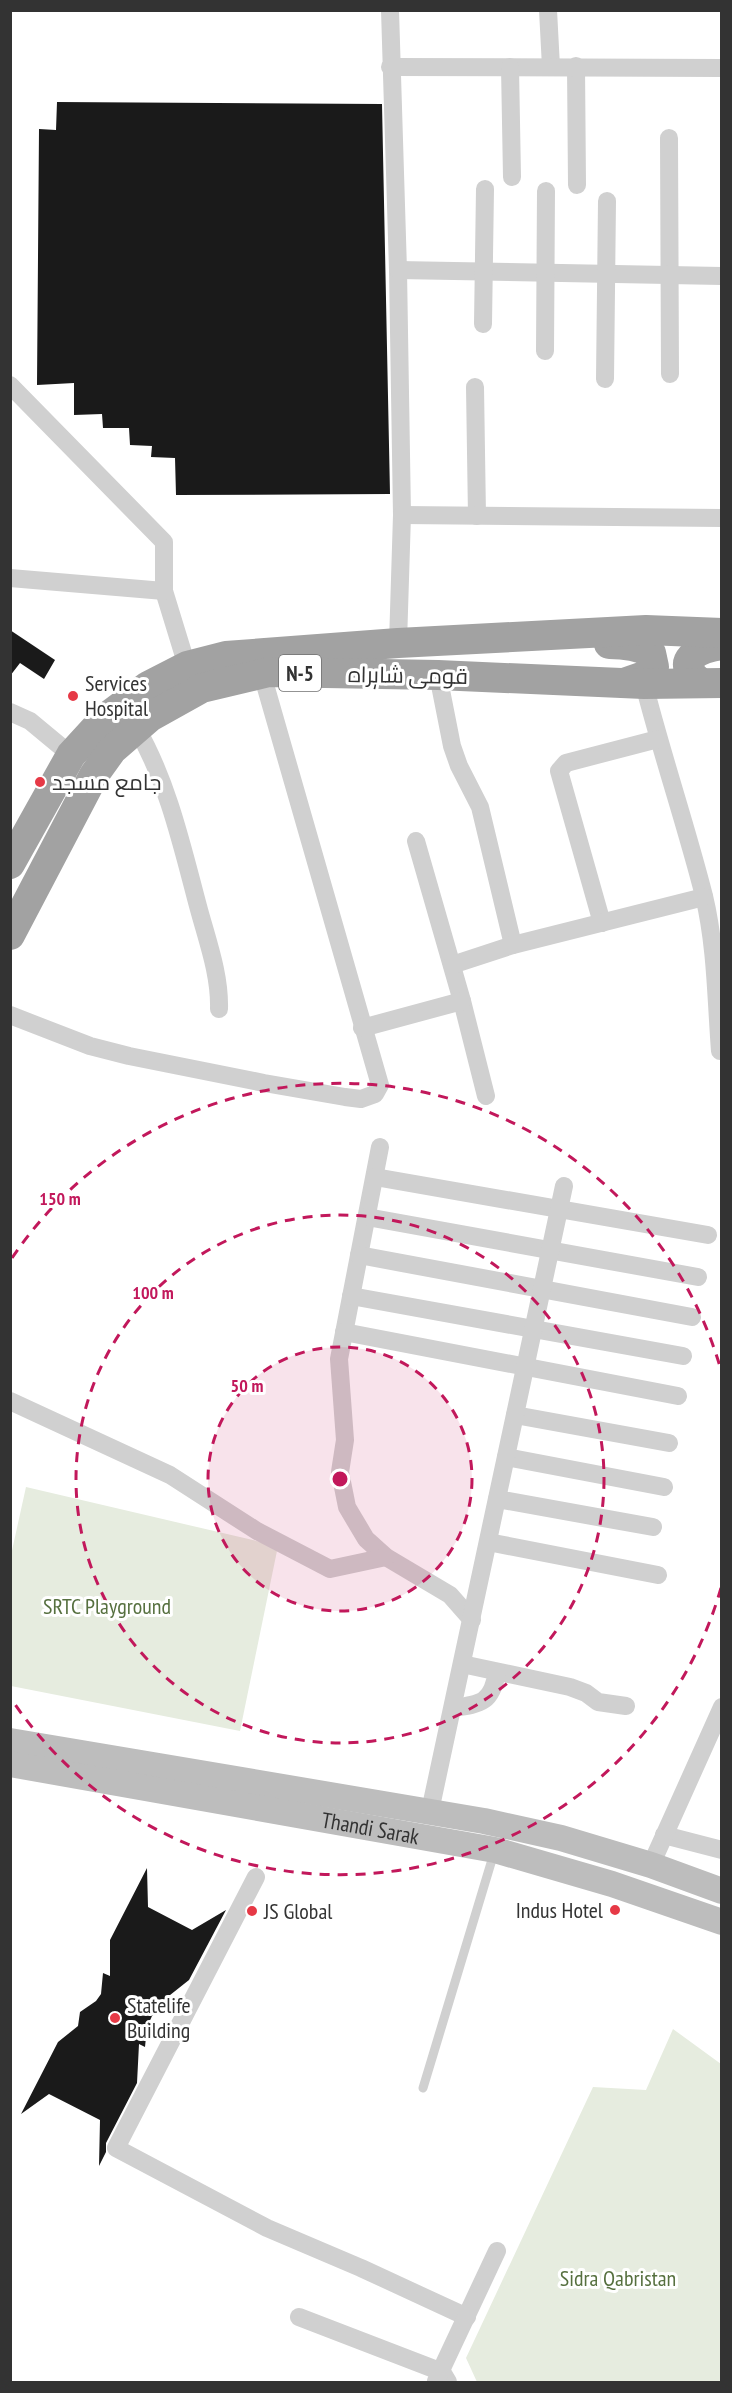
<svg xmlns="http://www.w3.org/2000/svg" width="732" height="2393" viewBox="0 0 732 2393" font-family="'PT Sans Narrow',Cairo,sans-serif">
<rect width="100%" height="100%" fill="#fff"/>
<g fill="#e6ecdf">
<path d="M 26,1487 L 278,1546 L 240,1731 L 11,1686 L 11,1555 Z"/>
<path d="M 673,2029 L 721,2064 L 721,2382 L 477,2382 L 466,2358 L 593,2087 L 646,2090 Z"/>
</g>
<g fill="#1a1a1a">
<path d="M 57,102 L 382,104 L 390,494 L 176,495 L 175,458 L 151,457 L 152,446 L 130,445 L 129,428 L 103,428 L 102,414 L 74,415 L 74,383 L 37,385 L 39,129 L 56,130 Z"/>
<path d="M 10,630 L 55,660 L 44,679 L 20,663 L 10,676 Z"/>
<path d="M 147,1868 L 148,1907 L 192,1930 L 226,1910 L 189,1980 L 160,2003 L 166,2006 L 152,2016 L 147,2027 L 145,2047 L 139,2044 L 137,2083 L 106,2143 L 106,2152 L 99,2166 L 100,2120 L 49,2094 L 21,2114 L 58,2042 L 78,2026 L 80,2012 L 96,2001 L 101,1994 L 103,1973 L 110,1976 L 110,1940 Z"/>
</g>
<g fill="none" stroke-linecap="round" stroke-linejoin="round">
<path stroke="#d0d0d0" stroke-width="9" d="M 423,2088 L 494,1853"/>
<g stroke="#d0d0d0" stroke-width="18">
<path d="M 390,10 L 398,270 L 402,515 L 398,643"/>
<path d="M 548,10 L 551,67"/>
<path d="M 576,66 L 577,185"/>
<path d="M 390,67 L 722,68"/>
<path d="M 510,67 L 512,177"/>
<path d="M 669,138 L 670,374"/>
<path d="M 398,270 L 722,276"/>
<path d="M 483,324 L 485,189"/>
<path d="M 545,351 L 546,191"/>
<path d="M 605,379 L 607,201"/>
<path d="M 10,385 L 164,542 L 164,591 L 187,666"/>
<path d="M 475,387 L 477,516"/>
<path d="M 402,515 L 722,518"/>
<path d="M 10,578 L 164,591"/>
<path d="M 438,675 L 452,746 L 459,766 L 480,807 L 513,945"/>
<path d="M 644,684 C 662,755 686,825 704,896 C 716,946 716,999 720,1051"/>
<path d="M 10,712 L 30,721 L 71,755"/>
<path d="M 137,729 C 168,783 182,846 198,906 C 207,940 220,974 219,1009"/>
<path d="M 416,841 L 462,1001 L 486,1096"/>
<path d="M 602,923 L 559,771 L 566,763 L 658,739"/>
<path d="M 452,965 L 513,945 L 704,897"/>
<path d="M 10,1015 L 90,1046 L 129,1056 L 264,1083 L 345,1097 L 361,1099 L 375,1094 L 380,1085 L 262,674"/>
<path d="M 362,1028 L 462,1001"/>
<path d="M 380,1147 L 339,1359 L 345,1440 L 340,1472 L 347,1507 L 366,1539 L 386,1557 L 450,1595 L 472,1620"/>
<path d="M 375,1177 L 708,1235"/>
<path d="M 367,1217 L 698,1277"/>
<path d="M 359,1255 L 692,1317"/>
<path d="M 351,1296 L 683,1356"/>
<path d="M 344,1332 L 678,1396"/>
<path d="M 10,1401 L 170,1475 L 257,1531 L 330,1569 L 386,1557"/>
<path d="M 515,1415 L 669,1443"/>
<path d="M 506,1457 L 664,1487"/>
<path d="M 497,1499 L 653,1527"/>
<path d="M 488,1542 L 658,1575"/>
<path d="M 462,1664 L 570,1687 L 586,1693 L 598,1702 L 626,1706"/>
<path d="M 453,1708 C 482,1704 492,1702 497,1672"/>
<path d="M 430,1811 L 564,1186"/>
<path d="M 664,1835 L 722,1850"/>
<path d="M 651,1865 L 722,1707"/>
<path d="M 256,1877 L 116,2148 L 267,2228 L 361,2268 L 467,2317"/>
<path d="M 299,2317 L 442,2372 L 448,2382"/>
<path d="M 436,2381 L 497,2251"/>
</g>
<g stroke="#bdbdbd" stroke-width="26">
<path d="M 10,1741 L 484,1821 L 561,1838 L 651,1865 L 722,1891"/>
<path id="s1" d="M 10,1764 L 495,1850 L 612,1884 L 722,1922"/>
</g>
<g stroke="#a2a2a2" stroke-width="30">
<path d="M 609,644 C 623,644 638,645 651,653 L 654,667 L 647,675 L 624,683"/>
<path d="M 701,683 C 672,661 697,649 722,645"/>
<path d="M 10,864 L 71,755 L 104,719 L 148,686 L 187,666 L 226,656 L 398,643 L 646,630 L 722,633"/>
<path d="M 10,935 L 94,775 L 112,750 L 150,717 L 202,688 L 269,672 L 438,675 L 644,684 L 722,683"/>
</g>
</g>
<circle cx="340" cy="1479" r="132" fill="#c2185b" fill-opacity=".12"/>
<g fill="none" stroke="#c2185b" stroke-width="3" stroke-dasharray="10 8">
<circle cx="340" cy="1479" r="132"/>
<circle cx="340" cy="1479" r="264"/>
<path d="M721 1588A396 396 0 0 1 12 1700M12 1258A396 396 0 0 1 721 1370"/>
</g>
<g fill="#e63946" stroke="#fff" stroke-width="2">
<circle cx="73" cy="696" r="6"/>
<circle cx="40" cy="782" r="6"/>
<circle cx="615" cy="1910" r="6"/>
<circle cx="252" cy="1911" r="6"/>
<circle cx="115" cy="2018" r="6"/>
</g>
<g text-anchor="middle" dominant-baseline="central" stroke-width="6" stroke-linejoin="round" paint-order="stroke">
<rect fill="#fff" stroke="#707070" stroke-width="1.5" x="279" y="655" width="42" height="36" rx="4.5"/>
<g font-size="21" font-weight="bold" fill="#333">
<text x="300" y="673">N-5</text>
</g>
<g font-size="22" fill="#333" stroke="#fff">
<text transform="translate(408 675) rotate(1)">قومی شاہراہ</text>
<text stroke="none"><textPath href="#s1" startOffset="366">Thandi Sarak</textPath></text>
</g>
<g font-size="22" fill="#333" stroke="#fff" text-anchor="start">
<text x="85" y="683">Services<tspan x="85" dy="25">Hospital</tspan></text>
<text x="52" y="782">جامع مسجد</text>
<text x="603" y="1910" text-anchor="end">Indus Hotel</text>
<text x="264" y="1911">JS Global</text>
<text x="127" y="2005">Statelife<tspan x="127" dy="25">Building</tspan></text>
</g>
<g font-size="22" fill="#56703f" stroke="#fff">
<text x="107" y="1606">SRTC Playground</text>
<text x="618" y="2278">Sidra Qabristan</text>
</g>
</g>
<circle cx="340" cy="1479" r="9" fill="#c2185b" stroke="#fff" stroke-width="3"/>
<g font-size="18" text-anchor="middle" font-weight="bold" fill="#c2185b" stroke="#fff" stroke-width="6" stroke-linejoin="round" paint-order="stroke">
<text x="60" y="1205">150 m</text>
<text x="153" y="1299">100 m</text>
<text x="247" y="1392">50 m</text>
</g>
<rect width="732" height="2393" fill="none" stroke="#333333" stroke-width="24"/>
</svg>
